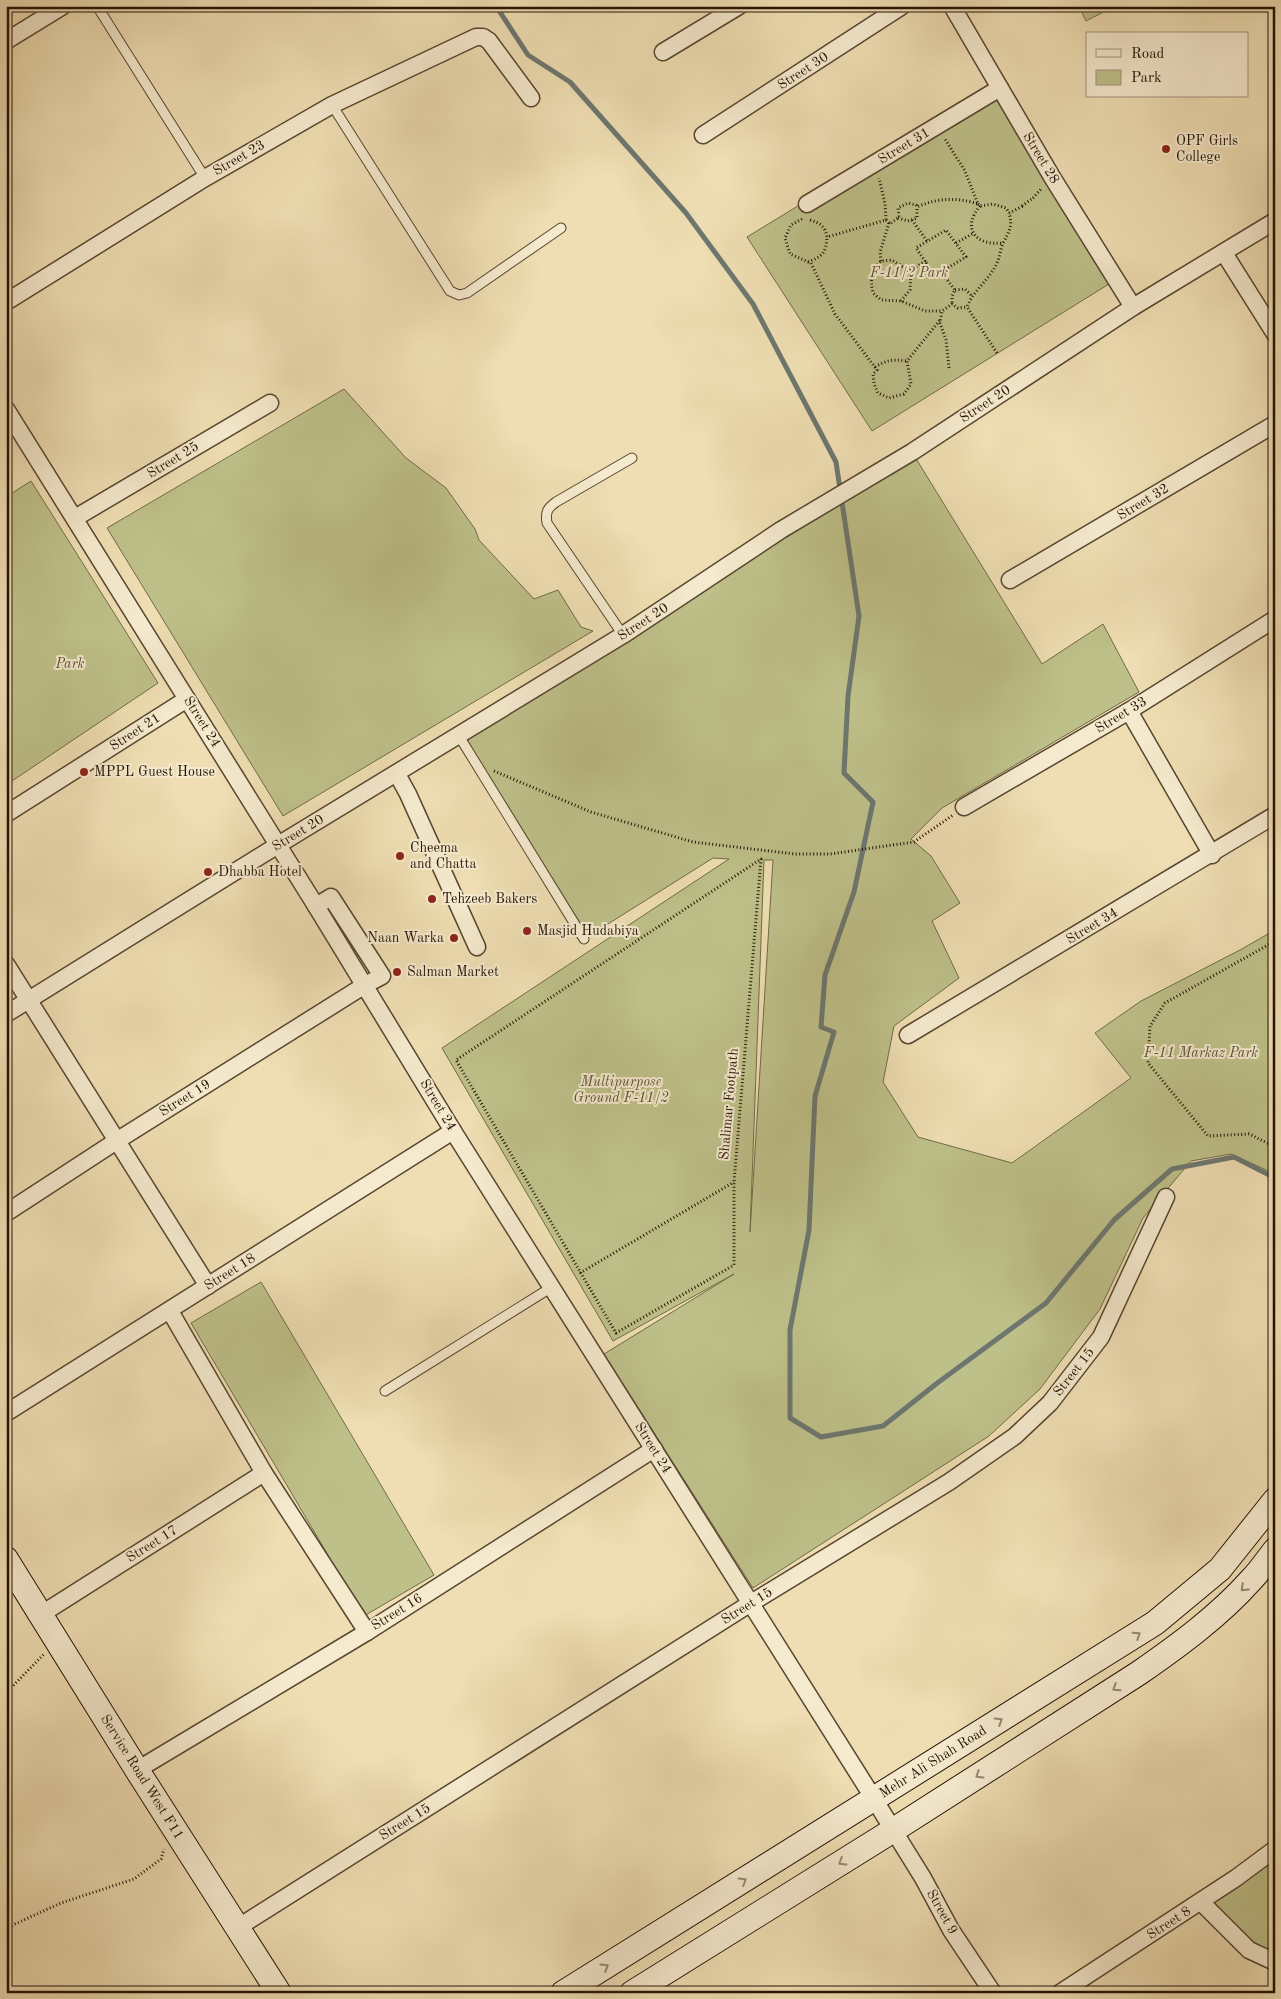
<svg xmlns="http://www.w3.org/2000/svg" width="1281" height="1999" viewBox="0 0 1281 1999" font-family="'Old Standard TT',serif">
<rect width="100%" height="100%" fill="#efdeb3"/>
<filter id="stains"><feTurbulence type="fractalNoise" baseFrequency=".004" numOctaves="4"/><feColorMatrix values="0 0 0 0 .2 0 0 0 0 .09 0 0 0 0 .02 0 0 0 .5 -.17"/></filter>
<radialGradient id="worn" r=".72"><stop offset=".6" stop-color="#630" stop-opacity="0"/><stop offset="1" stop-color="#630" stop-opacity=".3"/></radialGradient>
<g fill="#bec089" stroke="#716a47" fill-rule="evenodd">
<path d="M 1079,6 L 1115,6 L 1086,21 Z"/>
<path d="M 990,89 L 1109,284 L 872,431 L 747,237 Z"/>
<path d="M 344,389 L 406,458 L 446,488 L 475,529 L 479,540 L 534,599 L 558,590 L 581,627 L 593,631 L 283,816 L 107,528 Z"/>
<path d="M 912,452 L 1042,664 L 1103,624 L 1139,692 L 942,808 L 911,839 L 931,856 L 960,903 L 932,921 L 959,978 L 894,1026 L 883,1082 L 918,1137 L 1012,1163 L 1131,1078 L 1095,1033 L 1141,1001 L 1240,950 L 1275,930 L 1275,1174 L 1231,1154 L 1191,1161 L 1143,1218 L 1100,1309 L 1040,1389 L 989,1436 L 753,1588 L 604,1354 L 734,1274 L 613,1341 L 442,1048 L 729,859 L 713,858 L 584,939 L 459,736 ZM 764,860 L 773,860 L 750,1232 Z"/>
<path d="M 31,481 L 158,683 L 6,785 L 6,497 Z"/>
<path d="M 261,1282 L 434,1575 L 364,1616 L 191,1323 Z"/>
<path d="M 1275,1856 L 1275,1962 L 1201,1902 Z"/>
</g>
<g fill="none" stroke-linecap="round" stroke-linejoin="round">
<path stroke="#6d776f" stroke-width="5" d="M 496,6 L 528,55 L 570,82 L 686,213 L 753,304 L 836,462 L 859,616 L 848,696 L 844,773 L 873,802 L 854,892 L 825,975 L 821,1027 L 834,1032 L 815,1096 L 809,1230 L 790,1330 L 790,1418 L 821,1437 L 883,1426 L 936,1384 L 1046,1303 L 1114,1220 L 1172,1169 L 1234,1157 L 1275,1178"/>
<g stroke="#574630" stroke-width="11">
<g id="lane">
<path d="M 97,6 L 205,178"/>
<path d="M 332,105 L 450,291 L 459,295 L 467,293 L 561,228"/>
<path d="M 623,635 L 547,523 C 545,511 548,508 556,502 L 632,458"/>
<path d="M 459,736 L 584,939"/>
<path d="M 385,1391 L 552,1287"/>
</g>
</g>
<g stroke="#574630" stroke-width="19">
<g id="street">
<path d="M 952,6 L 1052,177 L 1133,307"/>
<path d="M 6,41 L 63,6"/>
<path d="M 663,52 L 739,6"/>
<path d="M 703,135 L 902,6"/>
<path d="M 807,204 L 1000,88"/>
<path d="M 1224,253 L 1275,334"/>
<path d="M 6,302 L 205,178 L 332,105 L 476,37 L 483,37 L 489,41 L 531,98"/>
<path d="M 6,409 L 316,906 L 453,1131 L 874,1799 L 923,1878 L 951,1930 L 993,1993"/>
<path d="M 75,518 L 270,403"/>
<path d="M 1010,580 L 1275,424"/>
<path d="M 1129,711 L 1212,855"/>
<path d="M 397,774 L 408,794 L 477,947"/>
<path d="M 964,807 L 1129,711 L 1275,619"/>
<path d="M 6,814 L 187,699"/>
<path d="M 6,964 L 208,1286"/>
<path d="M 6,1014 L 278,845 L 623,635 L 781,530 L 912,452 L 1133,307 L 1275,221"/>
<path d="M 908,1035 L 1275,815"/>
<path d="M 6,1213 L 118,1140 L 365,985 L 382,976 L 331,897 L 316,906"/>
<path d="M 170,1311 L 264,1473 L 367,1632"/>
<path d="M 6,1413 L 453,1131"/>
<path d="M 40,1615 L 264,1473"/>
<path d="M 137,1770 L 367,1632 L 654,1449"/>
<path d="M 1201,1902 L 1249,1950 L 1275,1962"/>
<path d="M 237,1928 L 751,1603 L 949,1482 L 1015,1436 L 1050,1403 L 1101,1337 L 1166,1197"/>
<path d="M 1060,1993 L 1236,1878 L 1275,1849"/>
</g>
</g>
<g stroke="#241305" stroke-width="26">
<g id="secondary">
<path d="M 6,1559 L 137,1770 L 279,1993"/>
<path d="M 563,1993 L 1155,1623 L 1220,1569 L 1275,1500"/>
<path d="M 632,1993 L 892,1831 L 1139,1673 C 1178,1646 1219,1616 1251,1580 C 1260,1571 1267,1560 1275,1550"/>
</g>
</g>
<g stroke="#241305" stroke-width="3" stroke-dasharray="1 2.5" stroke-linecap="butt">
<path d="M 1033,198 L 1041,189"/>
<path d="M 978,204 L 980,206 L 993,204 L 1006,208 L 1009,213"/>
<path d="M 980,206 C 961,229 976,246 1003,243"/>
<path d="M 1022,206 L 1033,198"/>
<path d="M 898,218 L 908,221 L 917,218 L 917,207"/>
<path d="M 802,219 L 791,225 L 785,238 L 790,254 L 811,263 L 835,314 L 877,370 L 873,374 L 874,384 L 878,393 L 889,398 L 904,394 L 911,384 L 907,361 L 940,320"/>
<path d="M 810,220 C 820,223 825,226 827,237 L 886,220 L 885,204 L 879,178"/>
<path d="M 886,220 L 890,224 L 899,217 L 898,208 L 908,203 L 916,205 L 917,207 C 937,198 957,197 978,204 L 965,171 L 945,139"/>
<path d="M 912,220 L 927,241"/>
<path d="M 956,243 L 974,233"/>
<path d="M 881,261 L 880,252 L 889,223"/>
<path d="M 808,262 C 823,256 826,253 827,237"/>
<path d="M 910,271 L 925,261 L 916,248 L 946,230 L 966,257 L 934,276 L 925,261"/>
<path d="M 941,272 L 955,290 L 952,296 L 952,304"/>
<path d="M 955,290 L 965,289 L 972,296"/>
<path d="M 901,301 L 910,290 L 911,272 L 892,260 L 881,261 C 871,272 870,278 873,293 L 881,300 L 901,301 L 925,311 L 942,311"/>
<path d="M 997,353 L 967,307 C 973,291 988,281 996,265 C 1000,258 1000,250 1003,243 C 1009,232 1013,226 1009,213 L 1023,206"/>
<path d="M 875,367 C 886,360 894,359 907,361"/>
<path d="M 949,368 L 946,340 L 940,323 L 942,311 L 952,304 L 958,308 L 967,307"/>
<path d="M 494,771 L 591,812 L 693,842 L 795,854 L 830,854 L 914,842 L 953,815"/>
<path d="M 761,859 L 734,1182 L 734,1265 L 616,1333 L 456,1060 Z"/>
<path d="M 1275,941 L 1165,1003 L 1150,1026 L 1148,1063 L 1208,1136 L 1249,1134 L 1275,1147"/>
<path d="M 580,1273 L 734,1182"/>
<path d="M 6,1693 L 44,1654"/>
<path d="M 6,1930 L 15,1924 L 61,1903 L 134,1879 L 161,1859 L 164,1849"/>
</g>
<use href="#lane" stroke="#f5eace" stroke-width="9"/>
<use href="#street" stroke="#f5eace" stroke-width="16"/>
<use href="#secondary" stroke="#f5eace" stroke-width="24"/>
</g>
<defs><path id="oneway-chevron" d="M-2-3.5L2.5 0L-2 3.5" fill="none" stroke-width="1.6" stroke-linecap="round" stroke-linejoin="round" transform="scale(1.25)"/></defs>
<g stroke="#978974">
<use href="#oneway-chevron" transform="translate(1244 1588) rotate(136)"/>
<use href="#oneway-chevron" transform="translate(1137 1635) rotate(-33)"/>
<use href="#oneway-chevron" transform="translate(1116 1688) rotate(147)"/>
<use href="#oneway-chevron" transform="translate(999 1721) rotate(-32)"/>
<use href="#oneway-chevron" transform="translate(979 1775) rotate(148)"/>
<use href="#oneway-chevron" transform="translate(842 1862) rotate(148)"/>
<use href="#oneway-chevron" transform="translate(743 1881) rotate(-32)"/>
<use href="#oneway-chevron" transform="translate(605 1967) rotate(-32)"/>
</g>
<g fill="#8f2418" stroke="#f5eace" stroke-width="2">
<circle cx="1166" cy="149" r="5"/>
<circle cx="84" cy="772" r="5"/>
<circle cx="400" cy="856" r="5"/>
<circle cx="208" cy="872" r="5"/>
<circle cx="432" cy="899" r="5"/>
<circle cx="527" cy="931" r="5"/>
<circle cx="454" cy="938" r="5"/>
<circle cx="397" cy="972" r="5"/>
</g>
<g text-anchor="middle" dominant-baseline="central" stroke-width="4" stroke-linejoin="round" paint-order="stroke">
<g font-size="14" fill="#241305" stroke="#f5eace">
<text transform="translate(803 71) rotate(-33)">Street 30</text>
<text transform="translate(904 146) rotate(-31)">Street 31</text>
<text transform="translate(239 158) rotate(-30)">Street 23</text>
<text transform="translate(1041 158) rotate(59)">Street 28</text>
<text transform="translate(985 404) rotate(-33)">Street 20</text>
<text transform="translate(173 460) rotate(-31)">Street 25</text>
<text transform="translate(1143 502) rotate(-31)">Street 32</text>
<text transform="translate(643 622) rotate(-33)">Street 20</text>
<text transform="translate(1121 715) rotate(-31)">Street 33</text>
<text transform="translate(202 722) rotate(58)">Street 24</text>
<text transform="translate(135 732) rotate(-33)">Street 21</text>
<text transform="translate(298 833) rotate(-31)">Street 20</text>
<text transform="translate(1092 926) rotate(-31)">Street 34</text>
<text transform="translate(185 1098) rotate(-32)">Street 19</text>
<text transform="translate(729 1104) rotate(-85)">Shalimar Footpath</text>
<text transform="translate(438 1105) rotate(59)">Street 24</text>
<text transform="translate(230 1272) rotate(-32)">Street 18</text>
<text transform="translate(1074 1372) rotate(-52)">Street 15</text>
<text transform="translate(653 1448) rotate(58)">Street 24</text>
<text transform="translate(152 1544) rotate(-32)">Street 17</text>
<text transform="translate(747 1606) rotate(-32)">Street 15</text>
<text transform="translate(397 1612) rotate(-32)">Street 16</text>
<text transform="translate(933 1762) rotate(-32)">Mehr Ali Shah Road</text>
<text transform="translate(142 1777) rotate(58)">Service Road West F11</text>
<text transform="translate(405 1822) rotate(-32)">Street 15</text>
<text transform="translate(942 1912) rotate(61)">Street 9</text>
<text transform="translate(1169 1923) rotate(-33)">Street 8</text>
</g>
<g font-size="14" fill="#241305" stroke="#f5eace" text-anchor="start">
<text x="1176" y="141">OPF Girls<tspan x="1176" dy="16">College</tspan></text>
<text x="94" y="772">MPPL Guest House</text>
<text x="410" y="848">Cheema<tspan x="410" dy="16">and Chatta</tspan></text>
<text x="218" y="872">Dhabba Hotel</text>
<text x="442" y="899">Tehzeeb Bakers</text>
<text x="537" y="931">Masjid Hudabiya</text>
<text x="444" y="938" text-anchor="end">Naan Warka</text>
<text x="407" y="972">Salman Market</text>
</g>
<g font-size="14" font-style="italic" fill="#5a5033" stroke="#f5eace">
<text x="909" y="273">F-11/2 Park</text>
<text x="70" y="664">Park</text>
<text x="1201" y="1053">F-11 Markaz Park</text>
<text x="621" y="1082">Multipurpose<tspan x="621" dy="16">Ground F-11/2</tspan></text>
</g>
</g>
<rect width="1281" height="1999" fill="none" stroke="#efdeb3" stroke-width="25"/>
<rect x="8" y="8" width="1266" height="1984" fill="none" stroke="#241305" stroke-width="2.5"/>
<rect x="12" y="12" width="1256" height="1974" fill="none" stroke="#241305"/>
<rect x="1086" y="32" width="162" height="65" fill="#f5eace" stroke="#a1947e"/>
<rect x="1096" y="49" width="25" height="8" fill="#f5eace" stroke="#a1947e"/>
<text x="1131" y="58" font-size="15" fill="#241305">Road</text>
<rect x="1096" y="70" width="25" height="15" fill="#bec089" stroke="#a1947e"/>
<text x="1131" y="82" font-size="15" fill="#241305">Park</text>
<rect width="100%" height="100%" filter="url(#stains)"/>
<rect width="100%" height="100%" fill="url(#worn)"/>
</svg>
